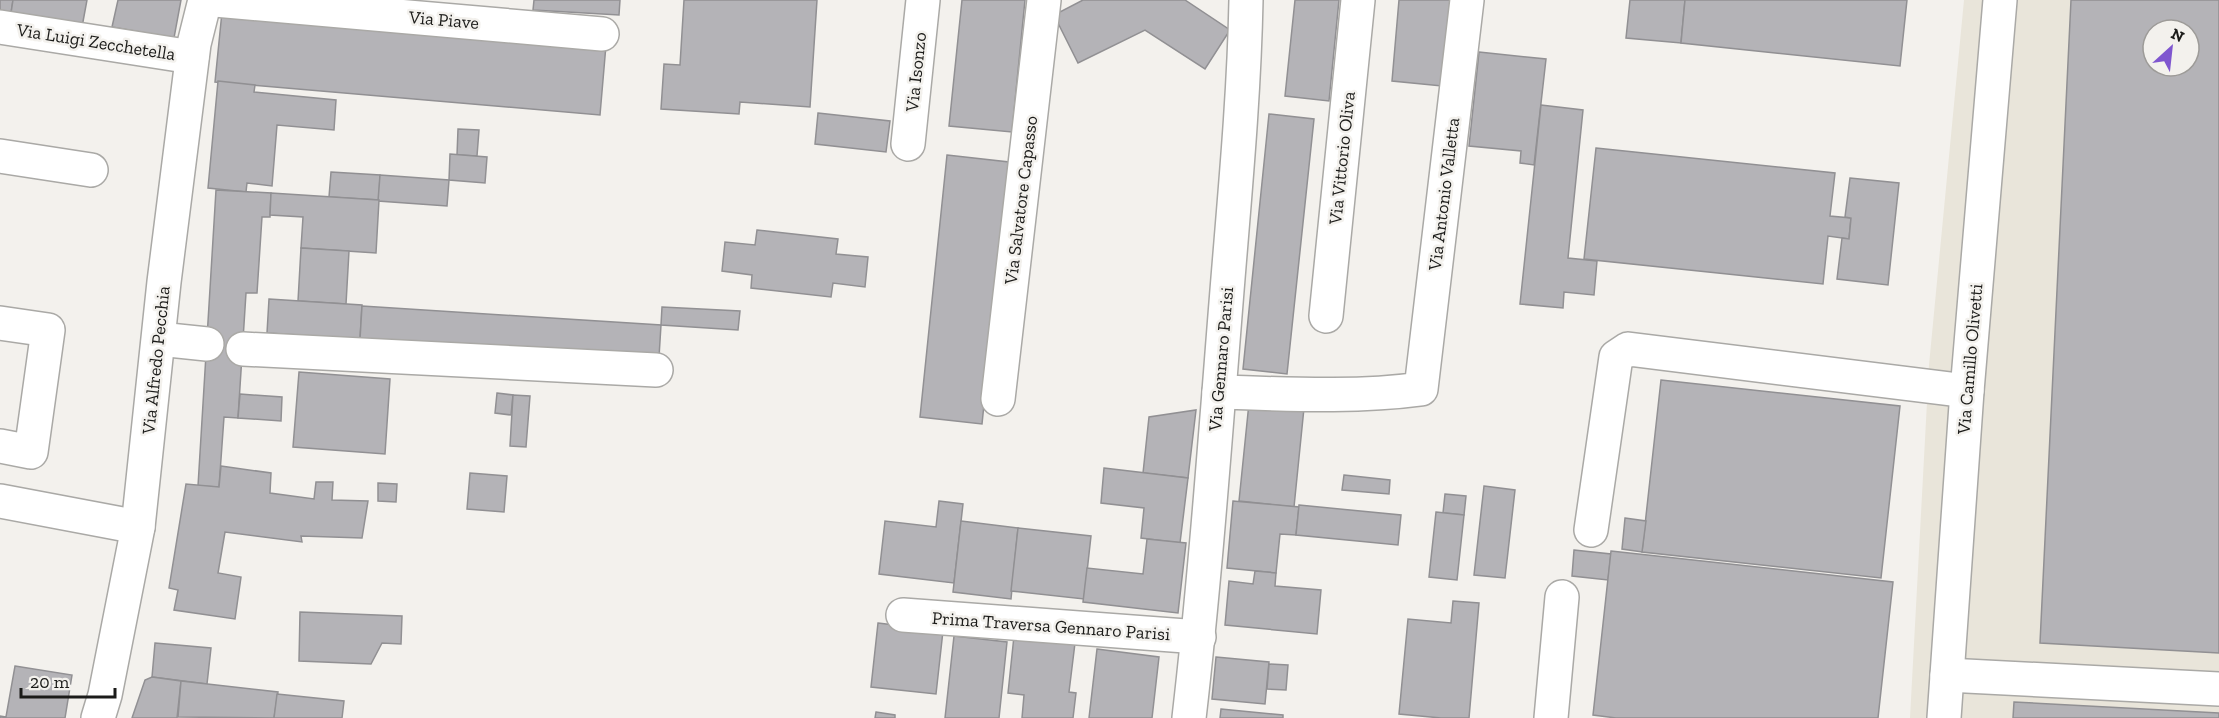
<svg xmlns="http://www.w3.org/2000/svg" width="2219" height="718" viewBox="0 0 2219 718" font-family="'Zilla Slab',serif">
<rect width="100%" height="100%" fill="#f3f1ed"/>
<path fill="#e9e5da" fill-rule="evenodd" d="M 1964,0 L 2219,0 L 2219,718 L 1910,718 L 1929,365 ZM 2153,30 L 2189,30 L 2189,66 L 2153,66 Z"/>
<g fill="#b4b3b7" stroke="#919093" stroke-width="1.5" fill-rule="evenodd">
<path d="M 0,0 L 13,0 L 11,13 L 0,11 Z"/>
<path d="M 13,0 L 87,0 L 82,27 L 11,13 Z"/>
<path d="M 118,0 L 181,0 L 174,38 L 112,27 Z"/>
<path d="M 534,0 L 620,0 L 619,15 L 533,10 Z"/>
<path d="M 684,0 L 817,0 L 810,107 L 740,102 L 739,114 L 661,109 L 664,64 L 680,65 Z"/>
<path d="M 962,0 L 1025,0 L 1012,132 L 949,126 Z"/>
<path d="M 1083,0 L 1185,0 L 1230,30 L 1205,69 L 1145,30 L 1078,63 L 1054,15 Z"/>
<path d="M 1295,0 L 1339,0 L 1329,101 L 1285,96 Z"/>
<path d="M 1399,0 L 1460,0 L 1452,87 L 1392,81 Z"/>
<path d="M 1630,0 L 1685,0 L 1681,43 L 1626,38 Z"/>
<path d="M 1685,0 L 1907,0 L 1900,66 L 1681,43 Z"/>
<path d="M 2071,0 L 2219,0 L 2219,653 L 2040,643 ZM 2153,30 L 2189,30 L 2189,66 L 2153,66 Z"/>
<path d="M 222,12 L 606,45 L 600,115 L 215,82 Z"/>
<path d="M 1479,52 L 1546,59 L 1534,165 L 1520,163 L 1521,151 L 1469,146 Z"/>
<path d="M 218,81 L 255,85 L 254,92 L 336,100 L 334,130 L 277,125 L 272,186 L 247,183 L 246,192 L 208,188 Z"/>
<path d="M 1541,105 L 1583,110 L 1568,258 L 1597,261 L 1594,295 L 1564,292 L 1563,308 L 1520,304 Z"/>
<path d="M 818,113 L 890,121 L 886,152 L 815,144 Z"/>
<path d="M 1269,114 L 1314,119 L 1287,374 L 1243,369 Z"/>
<path d="M 458,129 L 479,130 L 477,156 L 457,155 Z"/>
<path d="M 1596,148 L 1835,173 L 1830,216 L 1851,218 L 1849,239 L 1828,236 L 1823,284 L 1584,259 Z"/>
<path d="M 450,154 L 487,157 L 485,183 L 449,180 Z"/>
<path d="M 947,155 L 1009,162 L 982,424 L 920,417 Z"/>
<path d="M 331,172 L 380,175 L 379,200 L 329,197 Z"/>
<path d="M 380,175 L 449,180 L 447,206 L 378,201 Z"/>
<path d="M 1850,178 L 1899,183 L 1888,285 L 1837,279 L 1842,238 L 1849,239 L 1851,218 L 1845,217 Z"/>
<path d="M 216,190 L 271,193 L 270,217 L 262,217 L 257,293 L 246,293 L 238,418 L 224,417 L 219,487 L 198,486 Z"/>
<path d="M 271,193 L 379,200 L 376,253 L 301,248 L 303,217 L 270,215 Z"/>
<path d="M 757,230 L 838,239 L 836,254 L 868,257 L 865,287 L 833,283 L 831,297 L 751,288 L 752,275 L 722,271 L 725,242 L 755,245 Z"/>
<path d="M 301,248 L 349,251 L 346,304 L 298,301 Z"/>
<path d="M 269,299 L 362,305 L 360,339 L 267,333 Z"/>
<path d="M 362,306 L 661,325 L 659,357 L 360,339 Z"/>
<path d="M 662,307 L 740,311 L 738,330 L 661,325 Z"/>
<path d="M 299,372 L 390,379 L 385,454 L 293,447 Z"/>
<path d="M 1661,380 L 1900,406 L 1881,578 L 1642,552 Z"/>
<path d="M 497,393 L 513,395 L 511,415 L 495,413 Z"/>
<path d="M 240,394 L 282,397 L 281,421 L 238,418 Z"/>
<path d="M 513,395 L 530,396 L 526,447 L 510,446 Z"/>
<path d="M 1249,403 L 1304,408 L 1294,507 L 1239,501 Z"/>
<path d="M 1196,410 L 1188,478 L 1143,473 L 1149,417 Z"/>
<path d="M 221,466 L 271,473 L 270,493 L 314,499 L 316,482 L 333,482 L 332,500 L 368,501 L 362,538 L 301,536 L 302,542 L 225,532 L 218,573 L 241,577 L 235,619 L 174,610 L 178,590 L 169,588 L 186,484 L 219,487 Z"/>
<path d="M 1104,468 L 1188,478 L 1180,543 L 1141,538 L 1144,508 L 1101,503 Z"/>
<path d="M 470,473 L 507,476 L 504,512 L 467,509 Z"/>
<path d="M 1344,475 L 1390,480 L 1389,494 L 1342,490 Z"/>
<path d="M 378,483 L 397,484 L 396,502 L 378,501 Z"/>
<path d="M 1484,486 L 1515,490 L 1505,578 L 1474,575 Z"/>
<path d="M 1445,494 L 1466,496 L 1464,515 L 1443,513 Z"/>
<path d="M 939,501 L 963,504 L 954,583 L 879,574 L 885,521 L 936,527 Z"/>
<path d="M 1233,501 L 1299,507 L 1296,535 L 1280,534 L 1276,573 L 1227,568 Z"/>
<path d="M 1299,505 L 1401,515 L 1398,545 L 1296,535 Z"/>
<path d="M 1436,512 L 1464,515 L 1457,580 L 1429,577 Z"/>
<path d="M 1625,518 L 1646,521 L 1642,552 L 1622,549 Z"/>
<path d="M 961,521 L 1018,528 L 1011,599 L 953,592 Z"/>
<path d="M 1018,528 L 1091,536 L 1084,599 L 1011,591 Z"/>
<path d="M 1147,539 L 1186,543 L 1178,613 L 1083,602 L 1087,568 L 1143,574 Z"/>
<path d="M 1574,550 L 1611,554 L 1608,580 L 1572,576 Z"/>
<path d="M 1611,551 L 1893,582 L 1878,718 L 1616,718 L 1593,715 Z"/>
<path d="M 1255,571 L 1276,573 L 1275,586 L 1321,590 L 1317,634 L 1225,625 L 1229,581 L 1253,584 Z"/>
<path d="M 1453,601 L 1479,603 L 1469,718 L 1441,718 L 1399,714 L 1408,619 L 1451,623 Z"/>
<path d="M 300,612 L 402,616 L 401,644 L 382,643 L 371,664 L 299,661 Z"/>
<path d="M 878,623 L 943,631 L 936,694 L 871,687 Z"/>
<path d="M 954,636 L 1007,642 L 999,718 L 945,718 Z"/>
<path d="M 1014,636 L 1075,643 L 1069,692 L 1076,693 L 1073,718 L 1022,718 L 1024,695 L 1008,693 Z"/>
<path d="M 155,643 L 211,648 L 207,684 L 152,677 Z"/>
<path d="M 1097,649 L 1159,657 L 1152,718 L 1089,718 Z"/>
<path d="M 1216,657 L 1269,662 L 1265,704 L 1212,699 Z"/>
<path d="M 1269,664 L 1288,665 L 1286,690 L 1267,689 Z"/>
<path d="M 15,666 L 72,675 L 65,718 L 0,718 L 0,716 L 6,717 Z"/>
<path d="M 152,677 L 181,681 L 177,718 L 132,718 L 145,680 Z"/>
<path d="M 181,681 L 278,692 L 274,718 L 178,717 Z"/>
<path d="M 277,694 L 344,701 L 342,718 L 274,718 Z"/>
<path d="M 2014,702 L 2219,713 L 2219,718 L 2013,718 Z"/>
<path d="M 1221,709 L 1283,715 L 1283,718 L 1220,718 Z"/>
<path d="M 876,712 L 895,715 L 895,718 L 875,718 Z"/>
</g>
<g fill="none" stroke-linecap="round" stroke-linejoin="round">
<g stroke="#aaa9a6" stroke-width="36">
<g id="minor">
<path d="M 215,0 L 602,34"/>
<path d="M 0,27 L 192,57"/>
<path d="M 908,144 L 923,0"/>
<path d="M 0,156 L 91,170"/>
<path d="M 1326,316 L 1358,0"/>
<path d="M 0,323 L 48,330 L 31,452 L 0,446"/>
<path d="M 159,339 L 207,344"/>
<path d="M 243,349 L 656,370"/>
<path d="M 1219,392 C 1286,394 1354,398 1421,389 L 1467,0"/>
<path d="M 998,399 L 1044,0"/>
<path d="M 0,501 L 138,527"/>
<path d="M 1591,530 L 1616,357 L 1628,349 L 1967,391"/>
<path d="M 903,615 L 1199,637"/>
<path d="M 1947,675 L 2219,689"/>
<path d="M 98,718 L 105,695 L 138,527 L 164,282 L 194,44 L 205,0"/>
<path d="M 1189,718 C 1205,580 1215,441 1226,303 C 1234,202 1244,101 1246,0"/>
<path d="M 1551,718 L 1562,597"/>
<path d="M 1944,718 L 1967,391 L 2000,0"/>
</g>
</g>
<use href="#minor" stroke="#fff" stroke-width="33"/>
</g>
<g text-anchor="middle" dominant-baseline="central" stroke-width="5" stroke-linejoin="round" paint-order="stroke">
<g font-size="18" fill="#1b1b19" stroke="#f3f1ed">
<text transform="translate(444 20) rotate(5)">Via Piave</text>
<text transform="translate(96 42) rotate(9)">Via Luigi Zecchetella</text>
<text transform="translate(916 72) rotate(-84)">Via Isonzo</text>
<text transform="translate(1342 158) rotate(-84)">Via Vittorio Oliva</text>
<text transform="translate(1444 194) rotate(-83)">Via Antonio Valletta</text>
<text transform="translate(1021 200) rotate(-83)">Via Salvatore Capasso</text>
<text transform="translate(1221 359) rotate(-85)">Via Gennaro Parisi</text>
<text transform="translate(1970 359) rotate(-85)">Via Camillo Olivetti</text>
<text transform="translate(156 360) rotate(-84)">Via Alfredo Pecchia</text>
<text transform="translate(1051 626) rotate(4)">Prima Traversa Gennaro Parisi</text>
</g>
</g>
<g transform="translate(2171 48) rotate(27)"><circle r="28" fill="#f3f1ed" stroke="#9d9b98" stroke-width="1.5"/>
<path d="M0-4.5L10 22L0 15L-10 22Z" fill="#7f56cf"/>
<text y="-9" font-size="16" font-weight="bold" text-anchor="middle" fill="#1b1b19">N</text>
</g>
<path d="M21 688v9h94v-9" fill="none" stroke="#1b1b19" stroke-width="3"/>
<text x="30" y="688" font-size="18" fill="#1b1b19" stroke="#f3f1ed" stroke-width="4.5" paint-order="stroke">20 m</text>
</svg>
